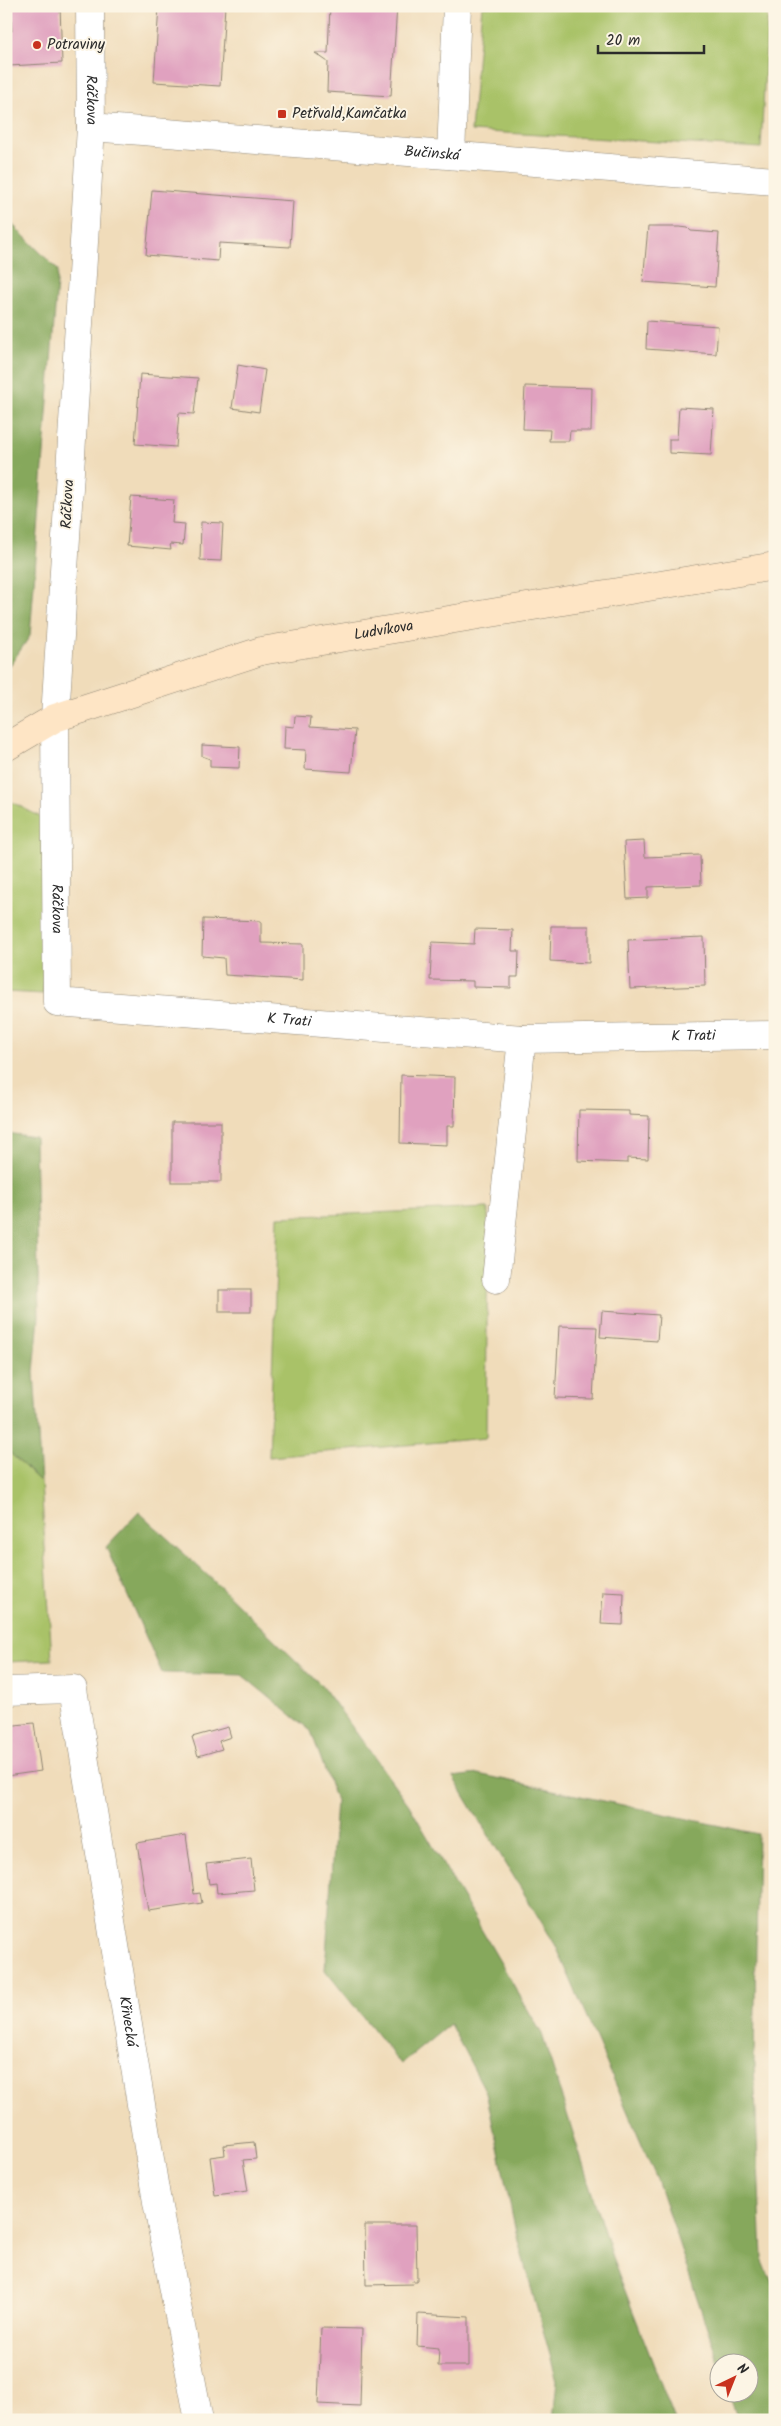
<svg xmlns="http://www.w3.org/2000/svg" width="781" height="2426" viewBox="0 0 781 2426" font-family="Kalam,sans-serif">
<rect width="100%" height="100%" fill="#fcf5e5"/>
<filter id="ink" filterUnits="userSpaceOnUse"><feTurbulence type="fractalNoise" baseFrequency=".02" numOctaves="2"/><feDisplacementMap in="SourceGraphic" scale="10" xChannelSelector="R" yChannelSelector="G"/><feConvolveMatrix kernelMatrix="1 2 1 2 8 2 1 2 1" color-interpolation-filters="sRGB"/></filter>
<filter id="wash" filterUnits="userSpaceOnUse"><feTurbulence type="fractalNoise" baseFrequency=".0096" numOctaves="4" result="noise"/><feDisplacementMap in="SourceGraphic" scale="20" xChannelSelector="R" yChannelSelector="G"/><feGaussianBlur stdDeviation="1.12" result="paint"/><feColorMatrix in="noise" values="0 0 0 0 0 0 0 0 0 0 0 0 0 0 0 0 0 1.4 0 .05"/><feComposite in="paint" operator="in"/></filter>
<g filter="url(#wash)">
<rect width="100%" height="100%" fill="#f0dcba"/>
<g fill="#a9c268" stroke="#6a764a">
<path d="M 482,6 L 768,6 L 761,148 L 471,131 Z"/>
<path d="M 6,799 L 50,822 L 43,994 L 6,992 Z"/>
<path d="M 488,1208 L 486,1438 L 269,1457 L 278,1217 Z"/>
<path d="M 6,1449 L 41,1482 L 52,1660 L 6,1662 Z"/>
</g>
<g fill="#86a85c" stroke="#586a44">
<path d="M 6,218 L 58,270 L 30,636 L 6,671 Z"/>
<path d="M 6,1133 L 35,1137 L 39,1317 L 34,1372 L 41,1482 L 6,1449 Z"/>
<path d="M 139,1512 L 218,1585 L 323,1687 L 409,1805 L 542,2034 L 612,2257 L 675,2420 L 553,2420 L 557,2380 L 518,2241 L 486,2092 L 450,2024 L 401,2064 L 325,1970 L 336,1801 L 311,1731 L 242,1675 L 162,1673 L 106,1547 Z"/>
<path d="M 478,1774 L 758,1834 L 754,2064 L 762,2258 L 775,2290 L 775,2420 L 738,2420 L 729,2394 L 748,2394 L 748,2364 L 719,2363 L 658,2182 L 556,1946 L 453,1777 Z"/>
</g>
<g id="blocks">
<g fill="#e0a1bf">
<path d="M 10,6 L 60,6 L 62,63 L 9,66 L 9,62 L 6,62 L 6,32 L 12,31 Z"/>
<path d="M 159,6 L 225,6 L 220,86 L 154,82 Z"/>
<path d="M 330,6 L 397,6 L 391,96 L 327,92 L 328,62 L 315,53 L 328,53 Z"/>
<path d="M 152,190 L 293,201 L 290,247 L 219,243 L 218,261 L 146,255 Z"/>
<path d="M 648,227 L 680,227 L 688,228 L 691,231 L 719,233 L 715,287 L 643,282 Z"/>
<path d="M 647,321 L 718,326 L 716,354 L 646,349 Z"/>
<path d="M 238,365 L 265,370 L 259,412 L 232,408 Z"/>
<path d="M 140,374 L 198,378 L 194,414 L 179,413 L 176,447 L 135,444 Z"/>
<path d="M 525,386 L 592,388 L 591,431 L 570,431 L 569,441 L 549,441 L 550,430 L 523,429 Z"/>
<path d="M 679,407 L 714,409 L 711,455 L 669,453 L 669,439 L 677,439 Z"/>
<path d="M 131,497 L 174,500 L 172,523 L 185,524 L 183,545 L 170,544 L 171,550 L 127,546 Z"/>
<path d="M 201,522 L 223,523 L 221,561 L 200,560 Z"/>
<path d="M 295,716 L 311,717 L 310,727 L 355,730 L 351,772 L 305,769 L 306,750 L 284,749 L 285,726 L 294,727 Z"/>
<path d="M 202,745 L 240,747 L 239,768 L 210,767 L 210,759 L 202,756 Z"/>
<path d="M 644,841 L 645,857 L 700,855 L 701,885 L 648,887 L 648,898 L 627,899 L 624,842 Z"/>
<path d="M 203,919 L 261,921 L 261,943 L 303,944 L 303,980 L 225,975 L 224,958 L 202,956 Z"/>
<path d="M 551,926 L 589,926 L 589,963 L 550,961 Z"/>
<path d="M 475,929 L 513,930 L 512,951 L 519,951 L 518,977 L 511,977 L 511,988 L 473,987 L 473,981 L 430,980 L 432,942 L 474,944 Z"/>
<path d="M 704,937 L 705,986 L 630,989 L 628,940 Z"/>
<rect x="6" y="1043" width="2" height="25"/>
<path d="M 401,1075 L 455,1077 L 454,1126 L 447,1126 L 447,1145 L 400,1143 Z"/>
<path d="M 579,1110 L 629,1111 L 629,1115 L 649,1116 L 648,1159 L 627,1158 L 627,1163 L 578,1161 Z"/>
<rect x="172" y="1122" width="49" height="60"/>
<rect x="219" y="1290" width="32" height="22"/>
<path d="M 602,1311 L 659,1315 L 657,1341 L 600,1337 Z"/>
<path d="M 559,1326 L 597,1327 L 593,1399 L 555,1398 Z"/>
<path d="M 603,1592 L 624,1593 L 623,1625 L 601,1624 Z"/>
<path d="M 34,1723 L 41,1771 L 6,1776 L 6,1726 Z"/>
<path d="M 228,1727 L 231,1737 L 219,1741 L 222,1749 L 198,1756 L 192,1737 Z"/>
<path d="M 186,1835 L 194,1894 L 200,1893 L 202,1903 L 148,1911 L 137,1843 Z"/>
<path d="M 251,1859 L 254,1890 L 217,1893 L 216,1883 L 209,1884 L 206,1864 Z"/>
<path d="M 254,2142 L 256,2159 L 243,2160 L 248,2191 L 215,2195 L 210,2157 L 225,2155 L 224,2145 Z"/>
<path d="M 365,2225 L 416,2225 L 417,2281 L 412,2281 L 413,2284 L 366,2285 Z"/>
<path d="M 418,2314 L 469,2317 L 469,2366 L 438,2366 L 439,2348 L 417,2346 Z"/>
<path d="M 321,2328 L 362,2329 L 360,2406 L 318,2404 Z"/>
</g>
</g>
</g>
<g filter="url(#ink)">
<use href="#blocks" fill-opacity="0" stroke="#8e8472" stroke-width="1"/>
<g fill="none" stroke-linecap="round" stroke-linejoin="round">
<g stroke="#8e8472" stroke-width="29">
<g id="street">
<path id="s1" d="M 90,6 L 91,127 L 55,718 L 57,1002 L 522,1039 L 775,1035"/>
<path id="s2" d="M 91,127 L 775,181"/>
<path d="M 451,155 L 457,6"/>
<path d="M 496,1279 L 522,1039"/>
<path id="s3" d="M 6,1691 L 73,1689 L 157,2202 L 199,2420"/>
</g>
</g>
<g stroke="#8e8472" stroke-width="29">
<g id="secondary">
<path id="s4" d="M 6,747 L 55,718 L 261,651 L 775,566"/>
</g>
</g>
<use href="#street" stroke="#fff" stroke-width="28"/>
<use href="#secondary" stroke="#fee5c5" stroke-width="28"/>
</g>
</g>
<g fill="#c8321e" stroke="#fcf5e5" stroke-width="2">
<circle cx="37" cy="45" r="5"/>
<rect x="277" y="109" width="10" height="10" rx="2.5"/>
</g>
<g text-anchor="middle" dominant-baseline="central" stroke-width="4" stroke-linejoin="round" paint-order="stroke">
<g font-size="15" fill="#2b2b2b" stroke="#fcf5e5" text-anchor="start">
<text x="47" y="45">Potraviny</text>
<text x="292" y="114">Petřvald,Kamčatka</text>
</g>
<g font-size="15" fill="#2b2b2b" stroke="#fcf5e5">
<text stroke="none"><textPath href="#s1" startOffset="94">Ráčkova</textPath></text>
<text stroke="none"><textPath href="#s2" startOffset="342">Bučinská</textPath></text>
<text transform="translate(68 504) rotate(-87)">Ráčkova</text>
<text stroke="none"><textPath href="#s4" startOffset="398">Ludvíkova</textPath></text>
<text stroke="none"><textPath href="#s1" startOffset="904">Ráčkova</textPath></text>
<text stroke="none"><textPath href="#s1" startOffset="1230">K Trati</textPath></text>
<text stroke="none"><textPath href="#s1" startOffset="1635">K Trati</textPath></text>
<text stroke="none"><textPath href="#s3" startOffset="404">Křivecká</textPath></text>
</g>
</g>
<rect width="781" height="2426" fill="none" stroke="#fcf5e5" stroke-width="25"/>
<g transform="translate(734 2378) rotate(43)"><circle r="24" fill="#fcf5e5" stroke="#a8a49b"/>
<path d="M0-4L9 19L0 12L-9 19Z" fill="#c8321e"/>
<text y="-8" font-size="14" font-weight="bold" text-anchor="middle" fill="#2b2b2b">N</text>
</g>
<path d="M598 45v8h106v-8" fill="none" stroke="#2b2b2b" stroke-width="2.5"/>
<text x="606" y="45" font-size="15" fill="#2b2b2b" stroke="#fcf5e5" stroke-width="4" paint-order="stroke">20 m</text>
</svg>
